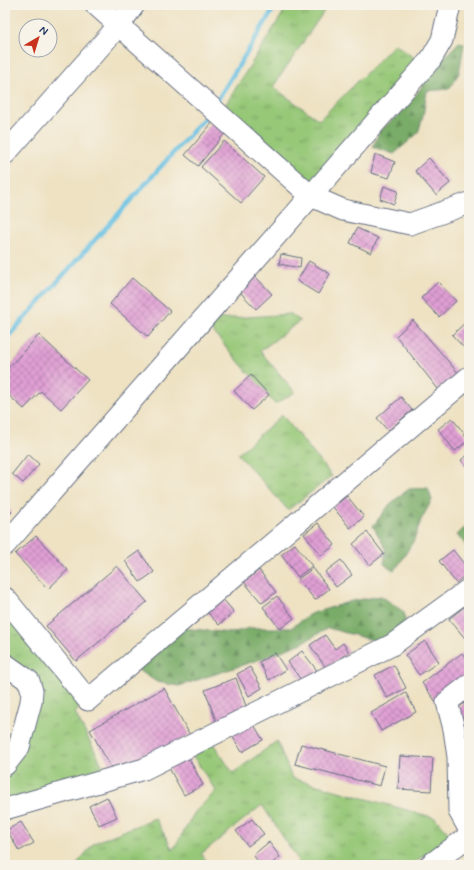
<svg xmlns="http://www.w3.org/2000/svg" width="474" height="870" viewBox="0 0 474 870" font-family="Mynerve,sans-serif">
<defs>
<pattern id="grass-tufts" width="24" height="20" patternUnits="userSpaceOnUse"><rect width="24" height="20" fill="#97c878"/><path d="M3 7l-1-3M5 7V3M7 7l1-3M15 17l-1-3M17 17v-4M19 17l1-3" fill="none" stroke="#7aa366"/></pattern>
<pattern id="forest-firs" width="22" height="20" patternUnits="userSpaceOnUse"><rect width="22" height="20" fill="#79ac68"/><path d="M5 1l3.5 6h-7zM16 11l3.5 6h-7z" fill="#628c59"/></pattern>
<pattern id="building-cross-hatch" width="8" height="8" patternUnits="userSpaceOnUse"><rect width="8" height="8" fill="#e09fd4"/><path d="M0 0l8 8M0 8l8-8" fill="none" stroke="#b582af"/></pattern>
</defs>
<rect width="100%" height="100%" fill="#f7f3e8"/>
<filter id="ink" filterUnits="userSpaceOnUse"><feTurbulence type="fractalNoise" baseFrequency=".025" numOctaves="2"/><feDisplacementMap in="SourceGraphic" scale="8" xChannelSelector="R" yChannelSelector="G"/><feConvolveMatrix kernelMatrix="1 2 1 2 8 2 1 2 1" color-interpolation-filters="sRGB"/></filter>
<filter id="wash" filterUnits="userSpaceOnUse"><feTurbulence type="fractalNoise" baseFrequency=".012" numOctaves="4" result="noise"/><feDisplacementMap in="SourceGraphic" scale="16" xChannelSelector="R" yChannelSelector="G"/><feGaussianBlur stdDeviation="0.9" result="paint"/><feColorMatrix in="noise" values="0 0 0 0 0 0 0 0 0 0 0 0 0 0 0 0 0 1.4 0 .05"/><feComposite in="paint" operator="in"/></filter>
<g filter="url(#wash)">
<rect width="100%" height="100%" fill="#eee2c3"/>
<g fill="url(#grass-tufts)" stroke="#597c6b">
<path d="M 288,5 L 328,5 L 273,87 L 319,120 L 395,44 L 425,66 L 311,196 L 219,115 Z"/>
<path d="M 291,314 L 300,321 L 260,351 L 295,392 L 275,404 L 203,320 Z"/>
<path d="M 282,415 L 332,476 L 288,510 L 238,454 Z"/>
<path d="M 5,603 L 88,700 L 75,713 L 109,778 L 5,809 L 5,765 L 32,691 L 5,664 Z"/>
<path d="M 208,736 L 233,773 L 277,741 L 292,778 L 435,818 L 451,836 L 411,865 L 294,865 L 299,861 L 262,805 L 201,854 L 209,865 L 76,865 L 94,843 L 155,818 L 173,850 L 195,812 L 216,791 L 187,747 Z"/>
</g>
<g fill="url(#forest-firs)" stroke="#4a6e63">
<path d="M 459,42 L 464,44 L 459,73 L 449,89 L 427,91 L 423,116 L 418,133 L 394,154 L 373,147 L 380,130 L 399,115 L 415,96 L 439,63 Z"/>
<path d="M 428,488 L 432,500 L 421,520 L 414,540 L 400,563 L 394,571 L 384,564 L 386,549 L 373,526 L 390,504 L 409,489 Z"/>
<path d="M 469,523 L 469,549 L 457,535 Z"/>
<path d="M 381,596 L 404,612 L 406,628 L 392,645 L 350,634 L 328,628 L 302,643 L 267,657 L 179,686 L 157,682 L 138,670 L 182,628 L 231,633 L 250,628 L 291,628 L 310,614 L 352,601 Z"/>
</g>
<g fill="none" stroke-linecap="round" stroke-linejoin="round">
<g stroke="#66c1e4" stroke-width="4.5">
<path d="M 215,104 L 276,5"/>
<path d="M 5,340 L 210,112"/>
</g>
</g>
<g id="blocks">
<g fill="url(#building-cross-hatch)">
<path d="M 213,122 L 226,132 L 198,166 L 185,155 Z"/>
<path d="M 224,141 L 264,177 L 241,203 L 201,167 Z"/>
<path d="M 375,154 L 395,162 L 389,178 L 371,173 Z"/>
<path d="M 429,158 L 450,183 L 436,195 L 415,171 Z"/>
<path d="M 384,186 L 398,191 L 394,204 L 380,199 Z"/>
<path d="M 357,228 L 378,238 L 371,253 L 350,243 Z"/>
<path d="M 281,254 L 301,258 L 300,268 L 279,264 Z"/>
<path d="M 309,261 L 330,274 L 318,294 L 297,281 Z"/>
<path d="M 255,276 L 272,294 L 256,309 L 239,291 Z"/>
<path d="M 132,278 L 170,311 L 148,337 L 110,304 Z"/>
<path d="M 438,282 L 456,301 L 439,317 L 421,298 Z"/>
<path d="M 469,319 L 469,353 L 452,335 Z"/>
<path d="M 413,320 L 459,374 L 438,389 L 396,336 Z"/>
<path d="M 39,335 L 88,380 L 61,409 L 41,391 L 24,409 L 5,392 L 5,371 Z"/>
<path d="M 251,375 L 269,395 L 252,410 L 234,391 Z"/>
<path d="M 401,397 L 412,410 L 388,431 L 377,418 Z"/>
<path d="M 452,418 L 469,440 L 455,451 L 438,429 Z"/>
<path d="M 28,454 L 39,464 L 23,483 L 12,474 Z"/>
<path d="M 469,454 L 469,470 L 461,460 Z"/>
<path d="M 347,496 L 364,517 L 350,528 L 333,507 Z"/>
<path d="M 5,506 L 12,512 L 5,519 Z"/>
<path d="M 318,523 L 335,545 L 321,556 L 304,534 Z"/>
<path d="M 367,532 L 384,554 L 370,565 L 353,544 Z"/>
<path d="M 36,536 L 68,570 L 48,589 L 15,554 Z"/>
<path d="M 295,544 L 312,566 L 298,577 L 281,555 Z"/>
<path d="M 453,550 L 469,570 L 469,572 L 456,583 L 439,561 Z"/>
<path d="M 139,551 L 154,572 L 140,582 L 125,561 Z"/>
<path d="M 341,560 L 352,575 L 336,587 L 325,572 Z"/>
<path d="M 117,566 L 147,602 L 76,661 L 46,626 Z"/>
<path d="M 313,568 L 329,589 L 315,600 L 298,579 Z"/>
<path d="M 259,570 L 276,592 L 262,603 L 244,582 Z"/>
<path d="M 277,596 L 294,618 L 280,629 L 263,607 Z"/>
<path d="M 221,597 L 234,612 L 219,625 L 206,611 Z"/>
<path d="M 469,603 L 469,643 L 449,619 Z"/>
<path d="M 325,635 L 335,649 L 343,643 L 349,652 L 326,668 L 310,645 Z"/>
<path d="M 425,641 L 439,662 L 419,675 L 405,655 Z"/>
<path d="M 302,651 L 319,673 L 304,684 L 288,662 Z"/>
<path d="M 275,653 L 286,670 L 269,680 L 259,662 Z"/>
<path d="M 462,653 L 469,662 L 469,677 L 436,702 L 422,683 Z"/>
<path d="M 394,665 L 406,688 L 387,698 L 375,675 Z"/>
<path d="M 250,667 L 262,688 L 249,696 L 237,674 Z"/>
<path d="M 236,678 L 247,709 L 216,721 L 205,690 Z"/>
<path d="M 164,688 L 190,735 L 116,776 L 90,730 Z"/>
<path d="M 406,693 L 416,712 L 381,731 L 371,713 Z"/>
<path d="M 469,700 L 469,722 L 467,723 L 456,709 Z"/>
<path d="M 253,723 L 263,740 L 242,752 L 232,736 Z"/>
<path d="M 301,744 L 385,766 L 380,786 L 295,764 Z"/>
<path d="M 400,756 L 433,758 L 431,791 L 398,789 Z"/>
<path d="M 188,757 L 203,785 L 184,795 L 169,768 Z"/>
<path d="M 107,797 L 117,817 L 99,825 L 89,806 Z"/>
<path d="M 252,819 L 264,834 L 248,846 L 236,831 Z"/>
<path d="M 21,822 L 34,843 L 19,851 L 7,830 Z"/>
<path d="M 269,842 L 280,857 L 270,865 L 261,865 L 253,855 Z"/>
</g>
</g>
</g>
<g filter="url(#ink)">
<use href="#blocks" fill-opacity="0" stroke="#656e81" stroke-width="1"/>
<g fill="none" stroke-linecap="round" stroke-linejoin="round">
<g stroke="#656e81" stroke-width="23">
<g id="minor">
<path d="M 96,5 L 311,196 L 343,210 L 410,224 L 469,203"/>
<path d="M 5,154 L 119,25 L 134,5"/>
<path d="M 5,545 L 431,59 L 442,40 L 450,5"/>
<path d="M 5,598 L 88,700 L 469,377"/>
<path d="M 5,664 L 29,681 L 32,691 L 31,702 L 19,747 L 5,765"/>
<path d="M 469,685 L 447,702 L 454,729 L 458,757 L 459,811 L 469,829"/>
<path d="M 5,809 L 144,769 L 392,645 L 469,589"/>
<path d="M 430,865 L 469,836"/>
</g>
</g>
<use href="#minor" stroke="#fff" stroke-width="21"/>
</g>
</g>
<rect width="474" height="870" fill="none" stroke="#f7f3e8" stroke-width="20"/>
<g transform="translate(38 38) rotate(38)"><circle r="19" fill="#f7f3e8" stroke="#9fa5b1"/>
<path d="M0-3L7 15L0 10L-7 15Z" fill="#c8321e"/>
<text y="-6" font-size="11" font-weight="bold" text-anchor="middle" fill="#1b2f5e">N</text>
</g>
</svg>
